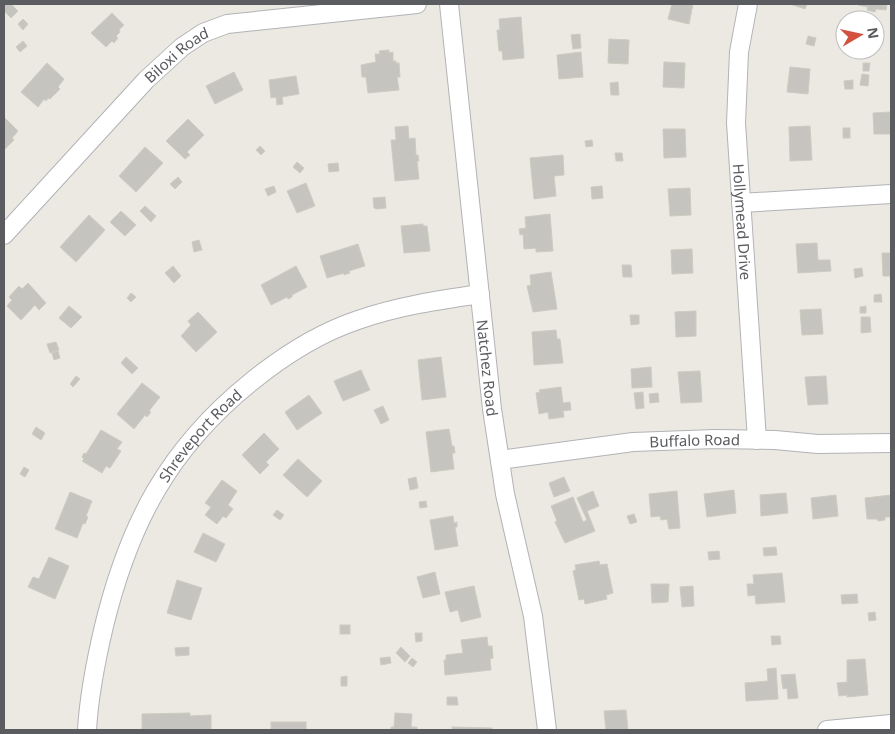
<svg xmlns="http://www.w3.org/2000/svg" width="895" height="734" viewBox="0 0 895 734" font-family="'Noto Sans',sans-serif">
<rect width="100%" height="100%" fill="#ebe9e1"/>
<g fill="#c6c4be" stroke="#cecbc0">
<path d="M 4,4 L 11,4 L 18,11 L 11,18 L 4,11 Z"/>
<path d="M 672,4 L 693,4 L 689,24 L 668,19 Z"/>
<path d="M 790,4 L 807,4 L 805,9 Z"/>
<path d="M 858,4 L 887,4 L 886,10 L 876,9 L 875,12 L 867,10 L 868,7 L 858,5 Z"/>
<path d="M 112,13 L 124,25 L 119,30 L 120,32 L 116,36 L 118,38 L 114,43 L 112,41 L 106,47 L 91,33 Z"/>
<path d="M 521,17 L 524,58 L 503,60 L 502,51 L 499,51 L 497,30 L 500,30 L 499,19 Z"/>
<path d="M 23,19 L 28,24 L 23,30 L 18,24 Z"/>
<path d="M 580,34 L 581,48 L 573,49 L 571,35 Z"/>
<path d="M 808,36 L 816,38 L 814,46 L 806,44 Z"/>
<path d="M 609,39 L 629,40 L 628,64 L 608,63 Z"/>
<path d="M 23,41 L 27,46 L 20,52 L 16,47 Z"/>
<path d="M 389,50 L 389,53 L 393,52 L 393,61 L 396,61 L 396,63 L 399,63 L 400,77 L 397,77 L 399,90 L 368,93 L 366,77 L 362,77 L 361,65 L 376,62 L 375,54 L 380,54 L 379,51 Z"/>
<path d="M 861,50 L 871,50 L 871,55 L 860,55 Z"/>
<path d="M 581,52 L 583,77 L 559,79 L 557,55 Z"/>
<path d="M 664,62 L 685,63 L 684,88 L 663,87 Z"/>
<path d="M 47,63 L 64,79 L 58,87 L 60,89 L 50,99 L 48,98 L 46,101 L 44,99 L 38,107 L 21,92 Z"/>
<path d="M 863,63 L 870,63 L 869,71 L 863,71 Z"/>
<path d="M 790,67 L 810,69 L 808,94 L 787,92 Z"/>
<path d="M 234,72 L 243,90 L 215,104 L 206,86 Z"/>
<path d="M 862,74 L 869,75 L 868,86 L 860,85 Z"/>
<path d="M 296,76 L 299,94 L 282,97 L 283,104 L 277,105 L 276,97 L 271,98 L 269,80 Z"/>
<path d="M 853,80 L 853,89 L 845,89 L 844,81 Z"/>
<path d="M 618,82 L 619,95 L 611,95 L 610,83 Z"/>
<path d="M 891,112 L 891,134 L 874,134 L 873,113 Z"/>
<path d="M 4,117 L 18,131 L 12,138 L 14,140 L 4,150 Z"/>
<path d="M 188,119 L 204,135 L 187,152 L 190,155 L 185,159 L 166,141 Z"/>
<path d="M 408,126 L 409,139 L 415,138 L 416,155 L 418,155 L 419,161 L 417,161 L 419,179 L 395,181 L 391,140 L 396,140 L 395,127 Z"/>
<path d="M 810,126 L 812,160 L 790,161 L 789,127 Z"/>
<rect x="843" y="128" width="7" height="10"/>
<path d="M 663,129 L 685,129 L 686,157 L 664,158 Z"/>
<path d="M 592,140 L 593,146 L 586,147 L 585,141 Z"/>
<path d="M 260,146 L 265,151 L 261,155 L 256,150 Z"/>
<path d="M 145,147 L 163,163 L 136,192 L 119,176 Z"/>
<path d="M 615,153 L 622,153 L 623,161 L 616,161 Z"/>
<path d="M 563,155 L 564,175 L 554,176 L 556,196 L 534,199 L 530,158 Z"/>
<path d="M 297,162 L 304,168 L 300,173 L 293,167 Z"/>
<path d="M 338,163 L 339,171 L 329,172 L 328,164 Z"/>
<path d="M 178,177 L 182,182 L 175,189 L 170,184 Z"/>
<path d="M 306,183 L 315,206 L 297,213 L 287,191 Z"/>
<path d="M 274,186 L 276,192 L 268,196 L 265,189 Z"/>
<path d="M 602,186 L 603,198 L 592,199 L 591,187 Z"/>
<path d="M 690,188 L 691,215 L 670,216 L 668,189 Z"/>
<path d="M 385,197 L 386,208 L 377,209 L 374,208 L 373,198 Z"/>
<path d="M 145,206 L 156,216 L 151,222 L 140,211 Z"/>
<path d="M 121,211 L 136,225 L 125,236 L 110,222 Z"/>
<path d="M 550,214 L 553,251 L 536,252 L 536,248 L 524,249 L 523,234 L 520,235 L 519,229 L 526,228 L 525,217 Z"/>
<path d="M 89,215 L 105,230 L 76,262 L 60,247 Z"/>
<path d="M 423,224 L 423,226 L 427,226 L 430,251 L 404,253 L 401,226 Z"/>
<path d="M 199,240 L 202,250 L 194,252 L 192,242 Z"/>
<path d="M 817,243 L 818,260 L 830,260 L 831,271 L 798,273 L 796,244 Z"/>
<path d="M 358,244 L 365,266 L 349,271 L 350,273 L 344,275 L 344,273 L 327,278 L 320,256 Z"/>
<path d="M 692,249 L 693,273 L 672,274 L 671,250 Z"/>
<path d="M 882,253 L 891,253 L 891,276 L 883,276 Z"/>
<path d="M 622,265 L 631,265 L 632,277 L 623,277 Z"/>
<path d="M 173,266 L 181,276 L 174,283 L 165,273 Z"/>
<path d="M 296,266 L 307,287 L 292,295 L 292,297 L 288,299 L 287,297 L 271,305 L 261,285 Z"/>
<path d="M 862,268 L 863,276 L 855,278 L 854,269 Z"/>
<path d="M 551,272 L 557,309 L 533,312 L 527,286 L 531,285 L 530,275 Z"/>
<path d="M 28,283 L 46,303 L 39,310 L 35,305 L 21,320 L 7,306 L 12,300 L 9,297 L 19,286 L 22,289 Z"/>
<path d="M 131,293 L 136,297 L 131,302 L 127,298 Z"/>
<path d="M 881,294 L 882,302 L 874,302 L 874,295 Z"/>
<path d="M 69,306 L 82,317 L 71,328 L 59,318 Z"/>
<path d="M 866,306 L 866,313 L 860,313 L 860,307 Z"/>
<path d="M 821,309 L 823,334 L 802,335 L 800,310 Z"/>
<path d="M 696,311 L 696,336 L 676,337 L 675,312 Z"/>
<path d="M 198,312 L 217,332 L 196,352 L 181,336 L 191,325 L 188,321 Z"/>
<path d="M 630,315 L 639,315 L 639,324 L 631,325 Z"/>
<path d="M 861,317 L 870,317 L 871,332 L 861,333 Z"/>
<path d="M 556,330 L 557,339 L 560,339 L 563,363 L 534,365 L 532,332 Z"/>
<path d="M 56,342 L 59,350 L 50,353 L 47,344 Z"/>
<path d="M 58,351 L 60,358 L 54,360 L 52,353 Z"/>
<path d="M 126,357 L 138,368 L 132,374 L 121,363 Z"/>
<path d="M 441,357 L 446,397 L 422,400 L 418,360 Z"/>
<path d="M 651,367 L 652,387 L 632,388 L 631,369 Z"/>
<path d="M 361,370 L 370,390 L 343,401 L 334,381 Z"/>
<path d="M 700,371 L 702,402 L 681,403 L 678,372 Z"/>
<path d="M 76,376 L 80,379 L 73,387 L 70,384 Z"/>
<path d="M 826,376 L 828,404 L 808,405 L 805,377 Z"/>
<path d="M 142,383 L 160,397 L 149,411 L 151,412 L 147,417 L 145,415 L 134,429 L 117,414 Z"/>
<path d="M 561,387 L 563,403 L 570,402 L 571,410 L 563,411 L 564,417 L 549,419 L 548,412 L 539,414 L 536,393 L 540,392 L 539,390 Z"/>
<path d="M 643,392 L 644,408 L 636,409 L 634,393 Z"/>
<path d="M 658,393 L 659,402 L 650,403 L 649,394 Z"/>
<path d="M 309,395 L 322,413 L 297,430 L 285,412 Z"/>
<path d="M 383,406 L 389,420 L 381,424 L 374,410 Z"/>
<path d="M 36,427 L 45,433 L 41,440 L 32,434 Z"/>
<path d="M 449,429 L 452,446 L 454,446 L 455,453 L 452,453 L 454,469 L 431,472 L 426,432 Z"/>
<path d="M 101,430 L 122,442 L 117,449 L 121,451 L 110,468 L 106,466 L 102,473 L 82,461 L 84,459 L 82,457 L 84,453 L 86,454 Z"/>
<path d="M 264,433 L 279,449 L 266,462 L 269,465 L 260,474 L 242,455 Z"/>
<path d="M 298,459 L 322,481 L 307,497 L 283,475 Z"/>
<path d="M 24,467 L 29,470 L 25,477 L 20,474 Z"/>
<path d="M 416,477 L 418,488 L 410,490 L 408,479 Z"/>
<path d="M 564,477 L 570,491 L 554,497 L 549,483 Z"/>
<path d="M 222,480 L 237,491 L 228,505 L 233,509 L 226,518 L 223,516 L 217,524 L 205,515 L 211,507 L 205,503 Z"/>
<path d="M 734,490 L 736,513 L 707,517 L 704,494 Z"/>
<path d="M 593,491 L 599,506 L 587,511 L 595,531 L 565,543 L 555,522 L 557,521 L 551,506 L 573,497 L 583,522 L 587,520 L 577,498 Z"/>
<path d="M 677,491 L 680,528 L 669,529 L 667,519 L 661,520 L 660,516 L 651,517 L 649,494 Z"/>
<path d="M 70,492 L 92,501 L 86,516 L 88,517 L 85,524 L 83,523 L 77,538 L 55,529 Z"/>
<path d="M 786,493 L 788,513 L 761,516 L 760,495 Z"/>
<path d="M 836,495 L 838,516 L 813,519 L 811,498 Z"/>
<path d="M 891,495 L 891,517 L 885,517 L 885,520 L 878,521 L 877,519 L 867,519 L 865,498 Z"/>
<path d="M 426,501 L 427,507 L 420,508 L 419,502 Z"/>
<path d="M 277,510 L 284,515 L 280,520 L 273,515 Z"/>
<path d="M 634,514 L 637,522 L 630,524 L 627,516 Z"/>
<path d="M 453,516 L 454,523 L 457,522 L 457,527 L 455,527 L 458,546 L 435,550 L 430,520 Z"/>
<path d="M 203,533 L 225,544 L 216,562 L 194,552 Z"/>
<path d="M 776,547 L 777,555 L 764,556 L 763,548 Z"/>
<path d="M 719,551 L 720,559 L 709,560 L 708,552 Z"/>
<path d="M 49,557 L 69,566 L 55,599 L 28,587 L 33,577 L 39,579 Z"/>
<path d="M 599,561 L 600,565 L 607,564 L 613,593 L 606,595 L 607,599 L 585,604 L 584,599 L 579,600 L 573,571 L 576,570 L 575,565 Z"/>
<path d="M 435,572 L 440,594 L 423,598 L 417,577 Z"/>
<path d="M 782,573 L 785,602 L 756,604 L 755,595 L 748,596 L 747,584 L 754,584 L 753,575 Z"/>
<path d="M 177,580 L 202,588 L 191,620 L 167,613 Z"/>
<path d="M 651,584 L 669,584 L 668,602 L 652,603 Z"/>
<path d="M 474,586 L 481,617 L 461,622 L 458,610 L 450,612 L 445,592 Z"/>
<path d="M 693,586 L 694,606 L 682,607 L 680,587 Z"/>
<path d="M 857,594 L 858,603 L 842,604 L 841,595 Z"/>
<path d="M 875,612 L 876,620 L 869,621 L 868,613 Z"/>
<rect x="340" y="625" width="10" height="9"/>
<path d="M 415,633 L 422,633 L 422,641 L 416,642 Z"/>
<path d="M 771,636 L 780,636 L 781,644 L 772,645 Z"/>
<path d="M 487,637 L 488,646 L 492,646 L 493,658 L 490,659 L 491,670 L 445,675 L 444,660 L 446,660 L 446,655 L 463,653 L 461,640 Z"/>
<path d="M 189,647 L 189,655 L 176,656 L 175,648 Z"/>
<path d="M 401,647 L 410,656 L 405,662 L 396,653 Z"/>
<path d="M 390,657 L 391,663 L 381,665 L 380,658 Z"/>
<path d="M 412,658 L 417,662 L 413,667 L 408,663 Z"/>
<path d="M 865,659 L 868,695 L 847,697 L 847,695 L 839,696 L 837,683 L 847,682 L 847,660 Z"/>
<path d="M 776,668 L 778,699 L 746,701 L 745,683 L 768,681 L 767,669 Z"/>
<path d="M 795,674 L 798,698 L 788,699 L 787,688 L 783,689 L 781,675 Z"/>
<path d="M 347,676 L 347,686 L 341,686 L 341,677 Z"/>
<path d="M 447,697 L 457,697 L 458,705 L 447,705 Z"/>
<path d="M 626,710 L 628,730 L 606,730 L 604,711 Z"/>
<path d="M 190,713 L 190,716 L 211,715 L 211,730 L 142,730 L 142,714 Z"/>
<path d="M 395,713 L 412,714 L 411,727 L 417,727 L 417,730 L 391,730 L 391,727 L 394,727 Z"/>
<rect x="271" y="722" width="35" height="8"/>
<path d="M 452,727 L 492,728 L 492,730 L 452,730 Z"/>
</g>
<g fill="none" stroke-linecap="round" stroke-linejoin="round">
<g stroke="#b2b3b7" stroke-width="20">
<g id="street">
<path id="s1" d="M 449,4 L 492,409 L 505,494 L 533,616 L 547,730"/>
<path id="s2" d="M 748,4 L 739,52 L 736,123 L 757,440"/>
<path d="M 741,203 L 891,194"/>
<path id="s3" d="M 4,235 L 146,80 L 182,47 L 203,33 L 227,24 L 417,4"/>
<path id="s4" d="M 500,460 L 633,442 L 715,439 L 775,440 L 818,444 L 891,443"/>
<path id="s5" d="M 87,730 C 89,695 96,660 104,626 C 129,524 168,449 251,382 C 283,356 319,333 358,320 C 398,306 439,300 480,294"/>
<path d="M 827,730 L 891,724"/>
</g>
</g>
<use href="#street" stroke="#fff" stroke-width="18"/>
</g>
<g text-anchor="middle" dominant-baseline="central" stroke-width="4" stroke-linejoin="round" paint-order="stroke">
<g font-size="15" fill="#5a5c60" stroke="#fff">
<text stroke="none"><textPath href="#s3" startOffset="250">Biloxi Road</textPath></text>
<text stroke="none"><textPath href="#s2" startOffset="219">Hollymead Drive</textPath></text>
<text stroke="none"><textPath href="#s1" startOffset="366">Natchez Road</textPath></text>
<text stroke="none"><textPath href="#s5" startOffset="322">Shreveport Road</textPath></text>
<text stroke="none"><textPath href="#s4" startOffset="196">Buffalo Road</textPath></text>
</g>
</g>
<rect width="895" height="734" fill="none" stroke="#5a5c60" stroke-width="10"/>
<g transform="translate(860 35) rotate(81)"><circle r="24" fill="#ffffff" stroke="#bdbebf"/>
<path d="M0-4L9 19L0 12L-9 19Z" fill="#d3523f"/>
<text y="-8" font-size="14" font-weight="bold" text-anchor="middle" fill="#5a5c60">N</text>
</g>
</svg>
